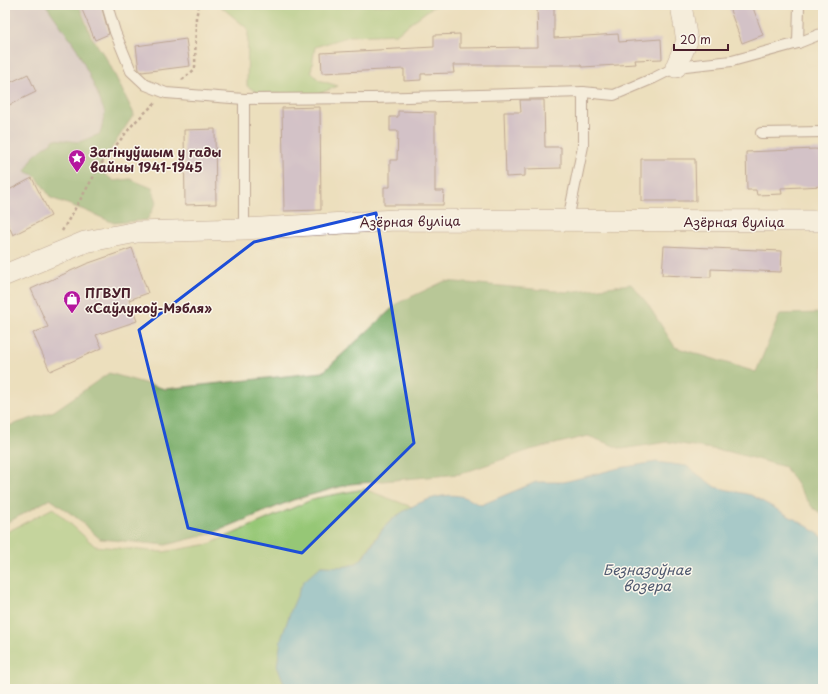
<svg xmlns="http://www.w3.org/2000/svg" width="828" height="694" viewBox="0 0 828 694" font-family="'Playpen Sans',sans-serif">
<rect width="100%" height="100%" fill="#fbf7ec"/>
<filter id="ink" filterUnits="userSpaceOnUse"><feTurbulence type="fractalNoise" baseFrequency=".025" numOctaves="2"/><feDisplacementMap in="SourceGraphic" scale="8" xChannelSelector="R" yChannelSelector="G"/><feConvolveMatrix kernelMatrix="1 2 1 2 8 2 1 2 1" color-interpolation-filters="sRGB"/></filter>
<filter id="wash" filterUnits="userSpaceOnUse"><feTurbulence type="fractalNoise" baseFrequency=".012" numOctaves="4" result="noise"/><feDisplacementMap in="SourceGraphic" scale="16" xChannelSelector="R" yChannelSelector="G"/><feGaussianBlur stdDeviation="0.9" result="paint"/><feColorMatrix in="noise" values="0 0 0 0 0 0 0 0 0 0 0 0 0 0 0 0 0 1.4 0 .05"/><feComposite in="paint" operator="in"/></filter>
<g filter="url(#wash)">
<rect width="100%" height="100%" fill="#ecdfbd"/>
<path fill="#cbbfd4" d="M 5,5 L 75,5 L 113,128 L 32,178 L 51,216 L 13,235 L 5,218 Z"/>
<g fill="#96c776" stroke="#707350">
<path d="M 219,5 L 438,5 L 431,8 L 396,34 L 350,36 L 315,47 L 311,72 L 319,80 L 338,86 L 314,96 L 258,93 L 247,86 L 248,29 Z"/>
<path d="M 364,489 L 412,507 L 396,516 L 383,528 L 359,562 L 345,567 L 321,566 L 284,683 L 290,689 L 5,689 L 5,622 L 8,613 L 5,610 L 5,533 L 53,508 L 95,546 L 163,552 L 209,544 L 316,498 Z"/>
</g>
<g fill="#78ac67" stroke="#616649">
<path d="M 46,5 L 79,5 L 91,36 L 108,61 L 134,114 L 98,169 L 114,181 L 130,179 L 152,188 L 157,202 L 147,220 L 114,223 L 84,210 L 51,198 L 36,176 L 25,171 L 34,156 L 55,139 L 79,142 L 100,134 L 105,113 L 96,90 L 77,49 Z"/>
<path d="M 445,281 L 568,292 L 631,284 L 647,303 L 675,347 L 756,372 L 780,314 L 823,313 L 823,515 L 812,507 L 785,467 L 730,452 L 668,442 L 622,449 L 588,436 L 530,450 L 460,474 L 350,484 L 293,500 L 210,534 L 166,545 L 100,539 L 77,518 L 50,499 L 5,524 L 5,427 L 54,411 L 109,373 L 165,389 L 323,372 L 398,303 Z"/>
</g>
<path fill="#56b0d4" stroke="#506880" d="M 656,462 L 687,466 L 715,487 L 751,495 L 807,526 L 823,537 L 823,689 L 290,689 L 284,683 L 277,666 L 281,640 L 291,610 L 303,582 L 321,566 C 334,566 347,569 358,562 C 364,559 377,537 382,530 C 398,510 438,489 464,497 C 470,499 476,503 481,505 L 536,482 L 564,482 L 619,468 Z"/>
<g id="blocks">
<g fill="#b49fd2">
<path d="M 80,5 L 101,5 L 109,34 L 95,40 Z"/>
<path d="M 537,5 L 554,5 L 554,38 L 618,34 L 619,42 L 661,39 L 662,59 L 635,60 L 636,64 L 582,67 L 581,65 L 453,65 L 454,73 L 421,74 L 421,80 L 404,81 L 404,69 L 322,73 L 321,53 L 434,47 L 434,35 L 460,34 L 460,48 L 538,47 Z"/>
<path d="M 728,5 L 752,5 L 763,35 L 742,43 Z"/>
<path d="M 186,39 L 190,66 L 142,72 L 139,70 L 136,46 Z"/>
<path d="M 28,74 L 36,92 L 5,107 L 5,85 Z"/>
<path d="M 520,100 L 544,100 L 545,147 L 561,147 L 561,168 L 525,169 L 525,176 L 506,177 L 504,112 L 521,112 Z"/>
<path d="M 320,107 L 321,210 L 284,211 L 282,108 Z"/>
<path d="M 398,111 L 435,112 L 435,191 L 444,191 L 443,205 L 384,205 L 384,187 L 390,187 L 390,160 L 397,160 L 398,131 L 390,131 L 390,117 L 398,117 Z"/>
<path d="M 215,129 L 216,204 L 185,205 L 184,130 Z"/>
<path d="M 815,149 L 823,150 L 823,186 L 781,188 L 782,194 L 757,195 L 756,190 L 747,190 L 746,152 Z"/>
<path d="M 641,159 L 695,159 L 696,201 L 641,201 Z"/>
<path d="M 32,178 L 51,216 L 13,235 L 5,218 L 5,192 Z"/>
<path d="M 664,246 L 782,251 L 781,272 L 711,269 L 711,277 L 662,275 Z"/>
<path d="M 132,248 L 148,293 L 129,300 L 137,321 L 96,335 L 102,348 L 50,371 L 33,333 L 48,327 L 31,289 L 86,264 Z"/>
</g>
</g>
</g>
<g filter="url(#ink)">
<use href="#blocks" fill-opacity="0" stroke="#83625e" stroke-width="1"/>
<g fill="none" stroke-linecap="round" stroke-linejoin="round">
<g stroke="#83625e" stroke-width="12">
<g id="lane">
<path d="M 107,5 L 115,32 L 131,71 L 146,85 L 166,93 L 244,99 L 372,98 L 583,92 L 614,95 L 654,78 L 676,67 L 732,61 L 798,43 L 799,5"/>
<path d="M 798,43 L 823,33"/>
<path d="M 761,133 L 823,132"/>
<path d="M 568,220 L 583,146 L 583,92"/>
<path d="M 244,229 L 244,99"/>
</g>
</g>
<g stroke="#83625e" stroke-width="22">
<g id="street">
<path d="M 676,67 L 687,41 L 681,5"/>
<path d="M 5,275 L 85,242 L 137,232 L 244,229 L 395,220 L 823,221"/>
</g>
</g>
<g stroke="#83625e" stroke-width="2.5" stroke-dasharray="3 3" stroke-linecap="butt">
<path d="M 182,80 L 195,69 L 196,17 L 199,5"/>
<path d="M 62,231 L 101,164 L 134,123 L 155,103"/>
</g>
<use href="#lane" stroke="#fff" stroke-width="10"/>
<use href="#street" stroke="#fff" stroke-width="21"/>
</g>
</g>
<path d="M0 0H828V694H0ZM 376,213 L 414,443 L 302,553 L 188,528 L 139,330 L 254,242 Z" fill="#ecdfbd" fill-opacity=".55" fill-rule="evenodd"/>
<path fill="none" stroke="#1d4ed8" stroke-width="3" stroke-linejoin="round" d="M 376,213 L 414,443 L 302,553 L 188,528 L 139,330 L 254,242 Z"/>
<defs>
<g id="sight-pin" transform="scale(0.9)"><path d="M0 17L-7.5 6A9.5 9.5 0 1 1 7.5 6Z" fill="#b5179e" stroke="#fbf7ec"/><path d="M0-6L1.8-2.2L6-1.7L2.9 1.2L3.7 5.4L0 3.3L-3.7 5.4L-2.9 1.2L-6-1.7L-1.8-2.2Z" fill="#fff"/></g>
<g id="shop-pin" transform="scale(0.9)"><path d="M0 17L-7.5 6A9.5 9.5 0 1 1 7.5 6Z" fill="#b5179e" stroke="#fbf7ec"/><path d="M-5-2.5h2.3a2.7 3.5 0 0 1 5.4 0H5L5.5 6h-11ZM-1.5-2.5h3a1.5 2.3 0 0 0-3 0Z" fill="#fff"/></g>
</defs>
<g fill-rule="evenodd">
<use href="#sight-pin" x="77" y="158"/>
<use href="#shop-pin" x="72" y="299"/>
</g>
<g text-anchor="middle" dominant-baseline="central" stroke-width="3" stroke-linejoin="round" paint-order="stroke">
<g font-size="13" font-weight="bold" fill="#4a1f2b" stroke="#fbf7ec" text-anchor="start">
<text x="90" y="151">Загінуўшым у гады<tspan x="90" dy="15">вайны 1941-1945</tspan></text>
<text x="85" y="292">ПГВУП<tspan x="85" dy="15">«Саўлукоў-Мэбля»</tspan></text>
</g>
<g font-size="13" fill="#4a1f2b" stroke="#fbf7ec">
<text transform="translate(410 221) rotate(-1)">Азёрная вуліца</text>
<text x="734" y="221">Азёрная вуліца</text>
</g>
<g font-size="14" font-style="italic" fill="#4f596f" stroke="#fbf7ec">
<text x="647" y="569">Безназоўнае<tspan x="647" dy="16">возера</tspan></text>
</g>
</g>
<rect width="828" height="694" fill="none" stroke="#fbf7ec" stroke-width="20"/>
<path d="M674 44v6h54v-6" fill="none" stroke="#4a1f2b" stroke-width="2"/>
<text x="680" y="44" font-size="12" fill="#4a1f2b" stroke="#fbf7ec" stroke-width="3" paint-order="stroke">20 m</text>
</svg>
